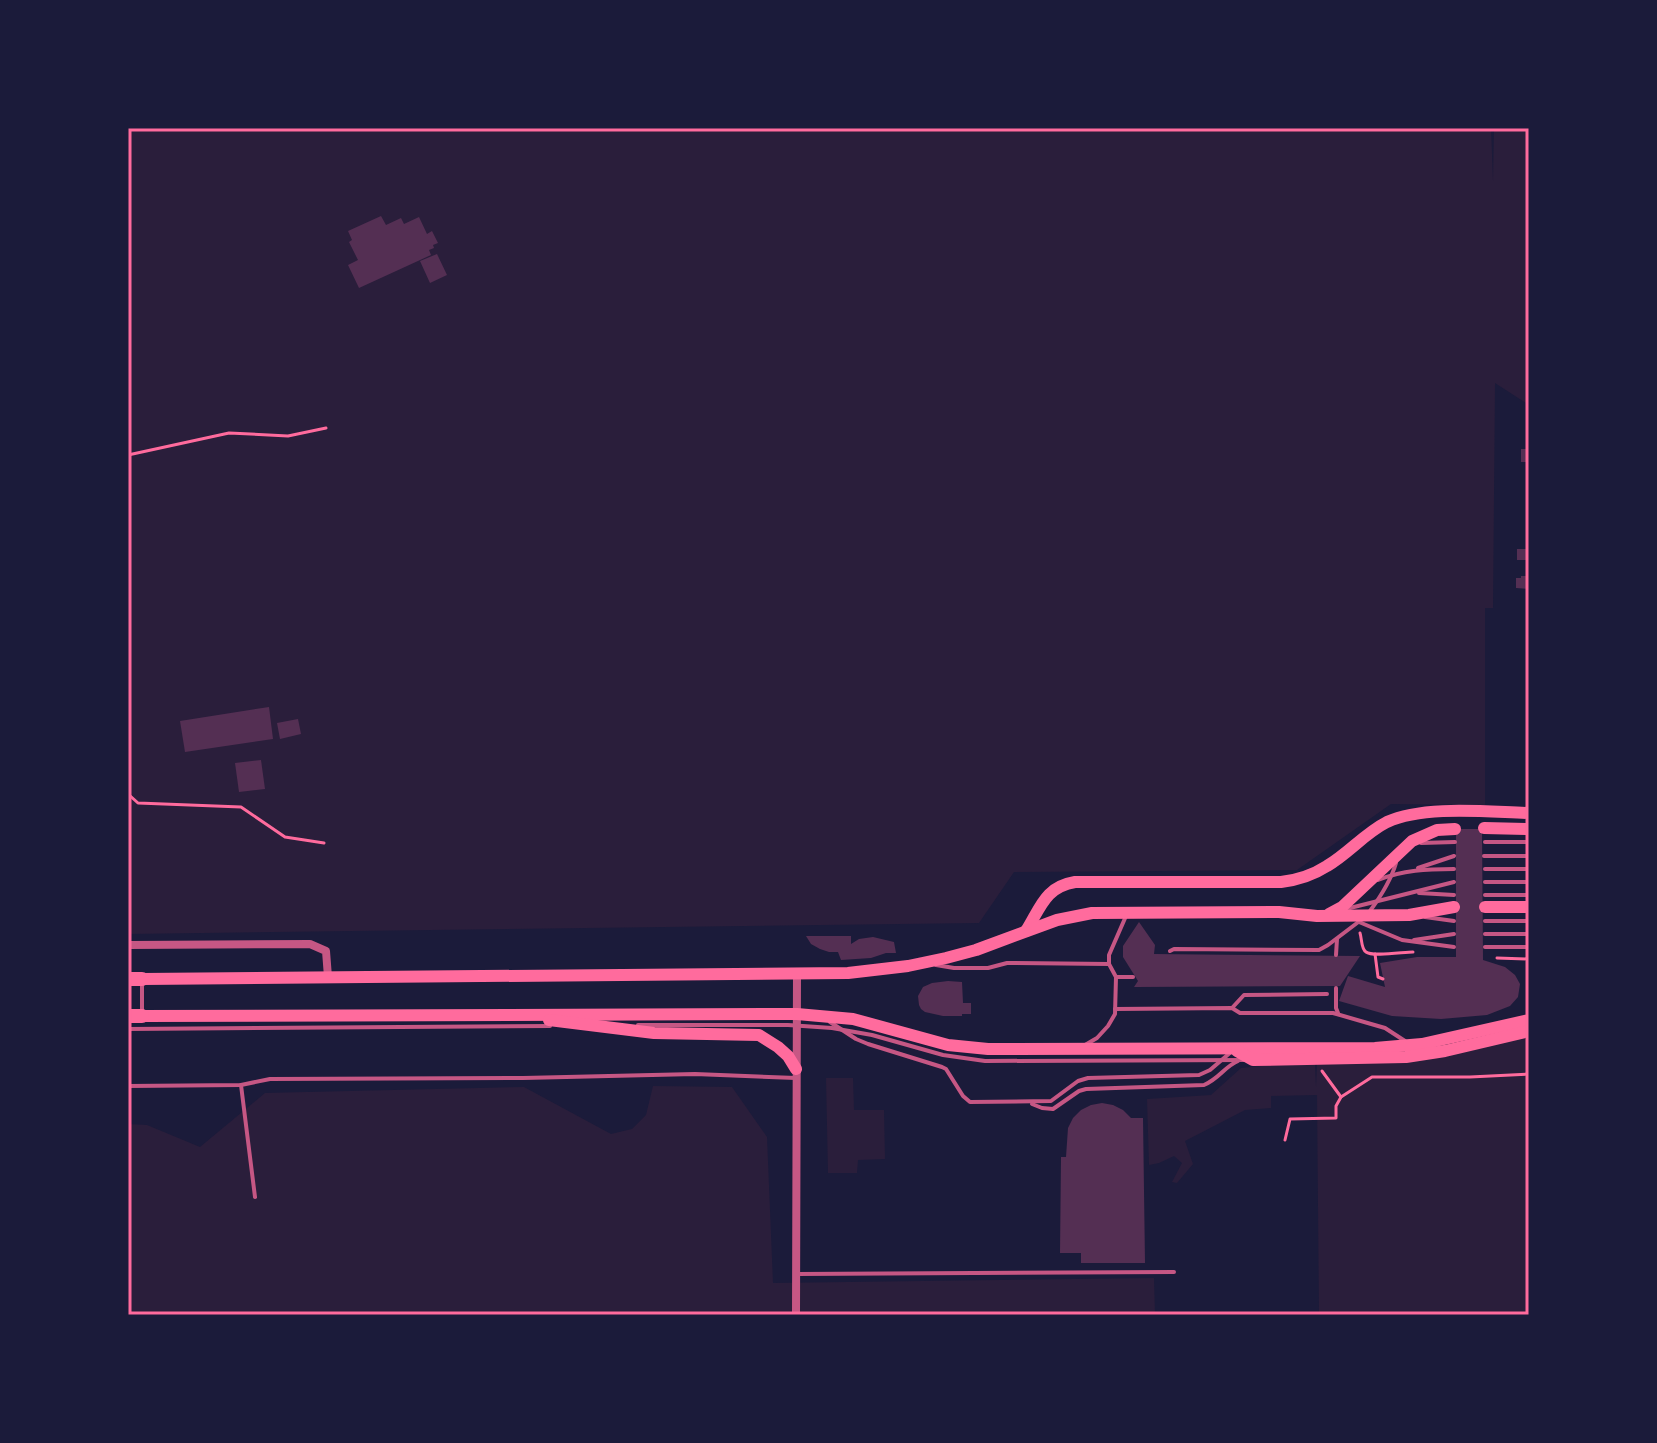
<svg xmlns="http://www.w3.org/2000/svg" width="1657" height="1443" viewBox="0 0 1657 1443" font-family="Roboto,sans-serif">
<rect width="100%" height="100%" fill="#1b1b3a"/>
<g fill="#2a1e3b">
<path d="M 128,128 L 1491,128 L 1493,181 L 1494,128 L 1529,128 L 1529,405 L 1495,383 L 1493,608 L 1485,608 L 1485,805 L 1391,804 L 1297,870 L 1014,872 L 979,923 L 128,934 Z"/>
<path d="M 1529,1035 L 1529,1315 L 1319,1315 L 1317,1095 L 1271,1096 L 1271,1108 L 1245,1110 L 1185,1141 L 1193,1164 L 1177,1183 L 1172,1182 L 1182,1163 L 1174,1156 L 1159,1163 L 1149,1165 L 1147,1099 L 1211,1095 L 1241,1068 L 1271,1065 L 1315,1064 L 1316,1087 L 1317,1064 Z"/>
<path d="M 826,1078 L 853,1078 L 854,1110 L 884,1110 L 885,1159 L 858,1160 L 857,1173 L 828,1173 Z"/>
<path d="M 653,1086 L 732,1087 L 767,1137 L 773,1283 L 1154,1278 L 1155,1315 L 128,1315 L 128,1124 L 147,1125 L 200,1147 L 265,1093 L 524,1087 L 611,1134 L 632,1129 L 646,1115 Z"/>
</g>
<g fill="#542f53">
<path d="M 381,216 L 386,225 L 401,218 L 404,224 L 419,217 L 427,234 L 432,231 L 438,243 L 433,245 L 434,248 L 429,250 L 431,255 L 359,288 L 348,265 L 358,260 L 349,242 L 352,240 L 348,231 Z"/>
<path d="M 437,254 L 447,275 L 430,283 L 420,261 Z"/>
<rect x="1521" y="449" width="8" height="13"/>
<rect x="1517" y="549" width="12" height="11"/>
<path d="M 1521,576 L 1529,576 L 1529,589 L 1516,588 L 1516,578 L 1521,578 Z"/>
<path d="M 269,707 L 273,739 L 185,752 L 180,721 Z"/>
<path d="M 298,719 L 301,734 L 280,739 L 277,723 Z"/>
<path d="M 261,760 L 265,789 L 239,792 L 235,763 Z"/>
<path d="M 1456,829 L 1482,829 L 1483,960 L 1505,967 L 1515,975 L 1520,984 L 1518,997 L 1510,1006 L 1487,1015 L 1441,1019 L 1392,1016 L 1339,1001 L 1348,976 L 1385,987 L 1380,963 L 1417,957 L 1456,957 Z"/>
<path d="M 1139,922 L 1155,945 L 1154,954 L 1360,956 L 1340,986 L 1134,987 L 1138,981 L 1123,957 L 1123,946 Z"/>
<path d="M 806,936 L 851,936 L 851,944 L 859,939 L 873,937 L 894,942 L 896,953 L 886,953 L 871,958 L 841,960 L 838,952 L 829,952 L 820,949 L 811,944 Z"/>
<path d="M 948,981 L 962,982 L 963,1003 L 971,1003 L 971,1014 L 962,1014 L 962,1016 L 943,1016 L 925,1012 L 921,1009 L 919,1005 L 918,996 L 923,987 L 932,983 Z"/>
<path d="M 1102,1103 L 1113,1105 L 1123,1110 L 1131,1118 L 1143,1118 L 1145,1263 L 1081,1263 L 1081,1253 L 1060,1253 L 1061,1157 L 1066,1157 L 1068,1128 L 1073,1118 L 1081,1110 L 1091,1105 Z"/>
</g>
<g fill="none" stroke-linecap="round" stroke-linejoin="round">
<g stroke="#ff6b9d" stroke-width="3">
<path d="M 128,455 L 229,433 L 288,436 L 326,428"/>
<path d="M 128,794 L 138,803 L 241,807 L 285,837 L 324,843"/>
<path d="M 1360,933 C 1362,939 1361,949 1366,952 C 1372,957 1404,952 1413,952"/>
<path d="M 1375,954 L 1378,977 L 1383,979"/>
<path d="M 1497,958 L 1529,959"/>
<path d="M 1322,1071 L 1341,1097"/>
<path d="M 1285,1140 L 1290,1119 L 1336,1118 L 1336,1106 L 1341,1097 L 1372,1077 L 1470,1077 L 1529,1074"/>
</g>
<g stroke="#c65784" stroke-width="4">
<path d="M 1485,842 L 1529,842"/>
<path d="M 1421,843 L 1455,842"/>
<path d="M 1484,856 L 1529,856"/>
<path d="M 1418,868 L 1454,856"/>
<path d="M 1485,869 L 1529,869"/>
<path d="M 1378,880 C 1403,870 1427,869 1454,869"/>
<path d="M 1485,882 L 1529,882"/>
<path d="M 1419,893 L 1454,895"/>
<path d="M 1485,895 L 1529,895"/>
<path d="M 1346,909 L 1454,882"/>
<path d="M 1370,911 C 1381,896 1391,880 1396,863"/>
<path d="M 1425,917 L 1454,921"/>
<path d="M 1485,921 L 1529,921"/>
<path d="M 1359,922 L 1402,940 L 1454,947"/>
<path d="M 1485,934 L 1529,934"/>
<path d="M 1414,940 L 1454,934"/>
<path d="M 1485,947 L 1529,947"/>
<path d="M 1170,951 L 1174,949 L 1319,950 L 1328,945 L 1361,920"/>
<path d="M 1336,955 L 1337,939"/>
<path d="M 936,965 L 954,968 L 988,968 L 1007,963 L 1109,964"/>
<path d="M 1116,977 L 1133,977"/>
<path d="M 142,982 L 142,1013"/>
<path d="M 1336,988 L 1336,1008 L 1338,1013"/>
<path d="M 1232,1008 L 1244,995 L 1327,994"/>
<path d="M 1115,1009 L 1232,1008 L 1240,1013 L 1333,1013 L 1385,1028 L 1405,1041"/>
<path d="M 830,1022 L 856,1039 L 868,1044 L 942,1067 L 946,1069 L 963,1096 L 970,1102 L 1051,1101 L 1078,1081 L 1088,1078 L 1199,1075 L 1210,1070 L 1231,1052"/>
<path d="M 638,1025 L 788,1025 L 832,1028 L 872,1035 L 943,1055 L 985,1061 L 1246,1060"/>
<path d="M 128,1029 L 550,1026"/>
<path d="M 1085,1045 L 1097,1038 L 1108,1026 L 1115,1014 L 1116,977 L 1109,964 L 1109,955 L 1126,916"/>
<path d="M 241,1085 L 255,1197"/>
<path d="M 128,1086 L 241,1085 L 270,1079 L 523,1078 L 695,1074 L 796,1078"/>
<path d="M 1032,1104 L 1042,1108 L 1053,1109 L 1079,1091 L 1086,1089 L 1204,1085 C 1220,1078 1224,1067 1238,1061"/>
<path d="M 797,1274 L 1174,1272"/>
</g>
<g stroke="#c65784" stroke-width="8">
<path d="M 128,945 L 310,944 L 326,951 L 328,977"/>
<path d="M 796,1315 L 797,973"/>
</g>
<g stroke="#ff6b9d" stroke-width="12">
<path d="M 1484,828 L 1529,829"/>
<path d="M 1485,907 L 1529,907"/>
<path d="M 1329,914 L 1342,907 L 1412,841 L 1437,830 L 1455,829"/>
<path d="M 1026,931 C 1041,907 1045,887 1075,882 L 1281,882 C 1298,880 1313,875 1327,866 C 1349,853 1365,833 1387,822 C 1424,805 1488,812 1529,813"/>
<path d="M 142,979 L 848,973 L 908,966 L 946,958 L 976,950 L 1057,920 L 1092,913 L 1279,912 L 1317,916 L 1409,915 L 1454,907"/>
<path d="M 142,1016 L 797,1014 L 853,1019 L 948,1045 L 988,1049 L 1375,1048 L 1422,1044 L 1529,1020"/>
<path d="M 549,1020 L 654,1033 L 759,1035 L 778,1047 L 788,1056 L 796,1069"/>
<path d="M 1237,1051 L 1253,1060 L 1406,1057 L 1445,1051 L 1529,1031"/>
</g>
<g stroke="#ff6b9d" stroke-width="14">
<path d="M 128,979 L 142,979"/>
<path d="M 128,1016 L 142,1016"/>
</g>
</g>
<rect width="1657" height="1443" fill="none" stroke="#1b1b3a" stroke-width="260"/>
<rect x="130" y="130" width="1397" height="1183" fill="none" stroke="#ff6b9d" stroke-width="3"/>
</svg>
